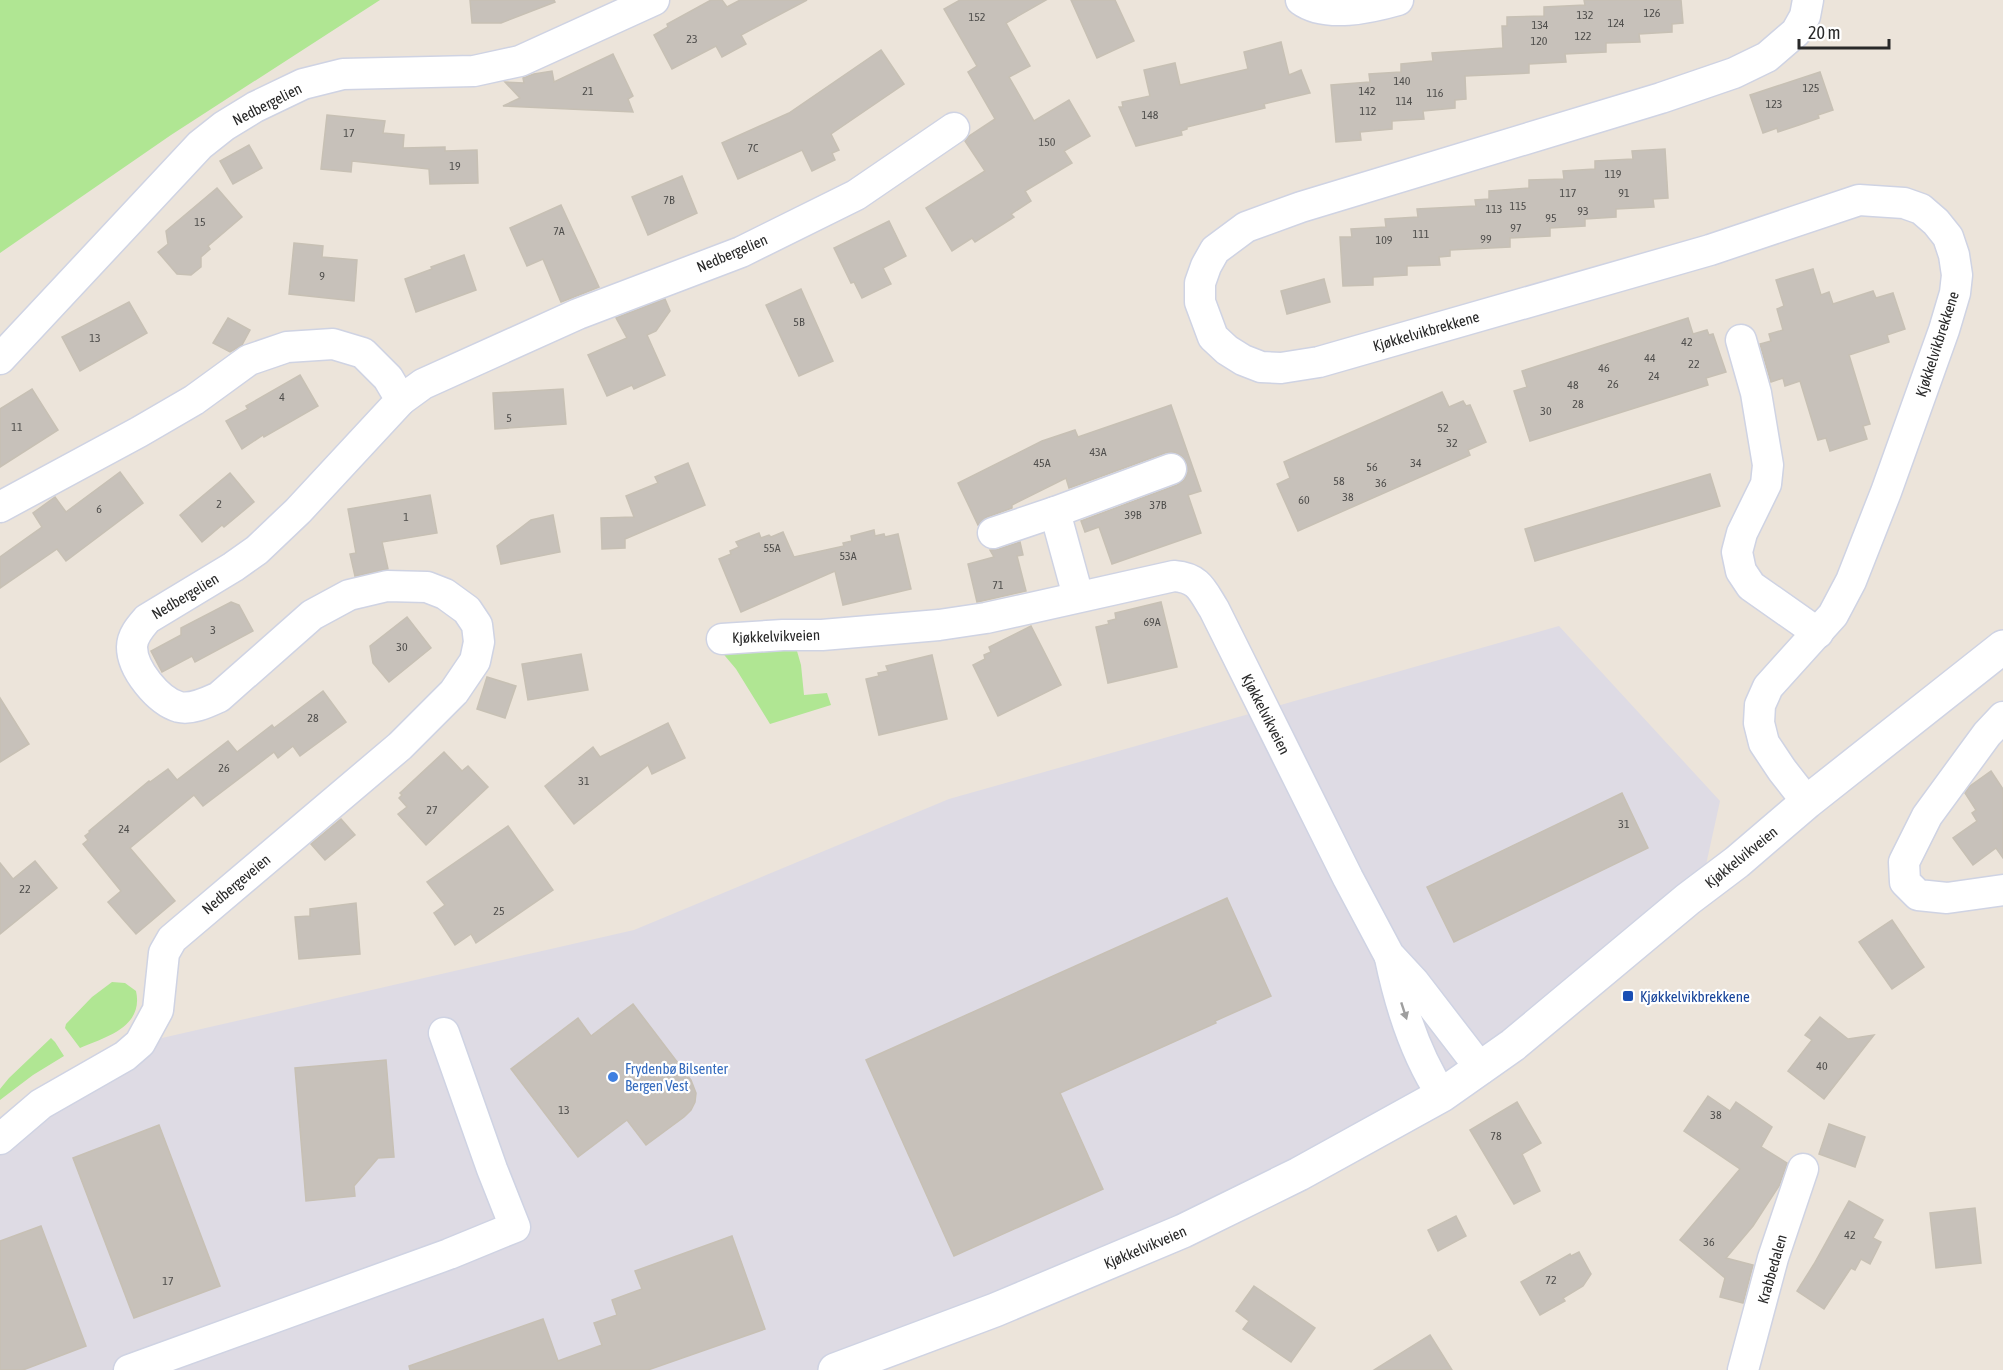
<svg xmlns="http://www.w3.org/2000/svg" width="2003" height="1370" viewBox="0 0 2003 1370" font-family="'Asap Condensed',sans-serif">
<rect width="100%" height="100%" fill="#ece4da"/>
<path fill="#dedbe4" d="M 1559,626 L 1720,801 L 1704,874 L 1597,968 L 1337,1154 L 824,1370 L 0,1370 L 0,1149 L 140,1043 L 634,930 L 949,799 Z"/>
<g fill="#b0e693">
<path d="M 0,0 L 380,0 L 171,135 L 0,253 Z"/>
<path d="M 795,644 L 801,665 L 804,695 L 827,693 L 831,705 L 770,724 L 736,669 L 720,650 Z"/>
<path d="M 112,982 L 125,983 L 136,991 C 144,1027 106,1037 80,1048 L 65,1028 L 66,1024 L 92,997 Z"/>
<path d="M 51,1038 L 55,1042 L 64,1056 L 33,1075 L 0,1100 L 0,1089 L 9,1078 Z"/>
</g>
<g fill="#c7c1ba" stroke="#c7c0b4" stroke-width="1.5">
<path d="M 470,0 L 554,0 L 555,2 L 501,23 L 472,23 Z"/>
<path d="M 711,0 L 722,0 L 727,7 L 740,0 L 807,0 L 741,35 L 746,44 L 722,57 L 716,46 L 672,69 L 654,35 L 668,27 L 667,24 Z"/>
<path d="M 960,0 L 1046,0 L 1006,23 L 1030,66 L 1009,77 L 1034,121 L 1069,100 L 1090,136 L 1064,151 L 1072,163 L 1025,191 L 1031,201 L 1011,214 L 1014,217 L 975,242 L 972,238 L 952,251 L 926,208 L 985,171 L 965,141 L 969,136 L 995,119 L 968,72 L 977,66 L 944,9 Z"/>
<path d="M 1071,0 L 1115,0 L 1134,41 L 1097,58 Z"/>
<path d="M 1584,0 L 1681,0 L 1683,23 L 1672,24 L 1672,32 L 1639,34 L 1640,42 L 1606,43 L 1606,52 L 1565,54 L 1566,62 L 1529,64 L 1529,73 L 1465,76 L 1466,99 L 1455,100 L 1455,108 L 1423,111 L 1424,119 L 1392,121 L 1392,129 L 1360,132 L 1361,140 L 1336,142 L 1331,85 L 1370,82 L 1369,74 L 1401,72 L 1401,64 L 1433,61 L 1432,53 L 1503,48 L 1502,26 L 1507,26 L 1507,17 L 1544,16 L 1544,7 L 1585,5 Z"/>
<path d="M 1281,42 L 1289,75 L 1301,70 L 1310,93 L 1264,104 L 1265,108 L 1187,127 L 1187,129 L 1181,131 L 1182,135 L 1136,146 L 1119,107 L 1123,107 L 1122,102 L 1150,96 L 1144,70 L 1175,63 L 1180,85 L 1248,69 L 1244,52 Z"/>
<path d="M 881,50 L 904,84 L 831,134 L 839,150 L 832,153 L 835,160 L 812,171 L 802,150 L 738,179 L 722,143 L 789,113 Z"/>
<path d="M 613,54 L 633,96 L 628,99 L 633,112 L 503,106 L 520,98 L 505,82 L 524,83 L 523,78 L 534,74 L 552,71 L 554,82 Z"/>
<path d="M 1820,72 L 1833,110 L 1818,115 L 1819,118 L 1799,125 L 1778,132 L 1777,128 L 1763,133 L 1750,95 Z"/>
<path d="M 327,115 L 385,121 L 383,133 L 404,135 L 403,148 L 445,147 L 445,151 L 477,150 L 478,183 L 430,184 L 429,169 L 352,161 L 351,172 L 321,169 Z"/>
<path d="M 249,145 L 262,168 L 233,184 L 220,161 Z"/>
<path d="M 1665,149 L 1668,198 L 1653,199 L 1654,207 L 1616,209 L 1616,217 L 1585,219 L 1585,226 L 1550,228 L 1550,236 L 1510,238 L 1510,247 L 1450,250 L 1450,256 L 1439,257 L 1440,265 L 1407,266 L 1407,275 L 1373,277 L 1373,285 L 1343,286 L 1340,237 L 1352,237 L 1351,229 L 1386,227 L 1385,219 L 1418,217 L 1417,209 L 1476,206 L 1475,200 L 1489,199 L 1489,191 L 1529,188 L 1529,180 L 1564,179 L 1563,171 L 1595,169 L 1595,161 L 1633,159 L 1632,151 Z"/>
<path d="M 682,176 L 697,213 L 648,235 L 632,197 Z"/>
<path d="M 217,188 L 242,217 L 208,246 L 210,249 L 201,257 L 201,267 L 191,275 L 177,274 L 158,252 L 168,244 L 166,231 Z"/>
<path d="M 561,205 L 599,287 L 561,302 L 543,259 L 527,266 L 510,228 Z"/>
<path d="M 889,221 L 906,256 L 883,268 L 891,284 L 862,298 L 854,282 L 851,283 L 834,248 Z"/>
<path d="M 294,243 L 323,246 L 322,257 L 357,260 L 354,301 L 289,294 Z"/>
<path d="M 464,255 L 476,290 L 416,312 L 405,279 L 432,269 L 431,267 Z"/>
<path d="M 1813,269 L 1821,295 L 1829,292 L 1833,304 L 1873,291 L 1876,298 L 1893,293 L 1905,329 L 1887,335 L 1889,342 L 1849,355 L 1870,424 L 1863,426 L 1867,439 L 1830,451 L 1826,438 L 1818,440 L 1800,381 L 1785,386 L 1783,378 L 1771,382 L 1760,344 L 1771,341 L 1769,334 L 1783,330 L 1777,309 L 1784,306 L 1776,280 Z"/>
<path d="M 1324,279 L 1330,302 L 1287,314 L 1281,291 Z"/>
<path d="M 801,289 L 833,361 L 799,376 L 766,305 Z"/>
<path d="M 665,299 L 670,311 L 656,331 L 647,335 L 665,375 L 634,389 L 632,385 L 607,396 L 588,355 L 627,338 L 616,318 Z"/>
<path d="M 129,302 L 147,333 L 80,371 L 62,337 Z"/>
<path d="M 228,318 L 250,330 L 242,345 L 230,352 L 213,343 Z"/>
<path d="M 1688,318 L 1693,334 L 1707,330 L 1709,335 L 1713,334 L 1726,372 L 1706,378 L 1708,385 L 1530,441 L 1514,391 L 1527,387 L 1522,371 Z"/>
<path d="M 300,375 L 318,406 L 264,437 L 263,435 L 242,449 L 226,421 L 248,409 L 246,406 Z"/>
<path d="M 32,389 L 58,430 L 0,467 L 0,409 Z"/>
<path d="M 563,389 L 566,424 L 495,429 L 493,393 Z"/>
<path d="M 1442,392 L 1449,407 L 1463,401 L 1466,406 L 1470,405 L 1486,442 L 1468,450 L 1470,455 L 1298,531 L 1277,484 L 1290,478 L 1284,462 Z"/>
<path d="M 1171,405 L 1201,491 L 1188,495 L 1201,533 L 1112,564 L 1099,527 L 1085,532 L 1081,521 L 1177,485 L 1184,480 L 1188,472 L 1187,464 L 1182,456 L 1174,452 L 1165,453 L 1069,488 L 1066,478 L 1012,505 L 1012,508 L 987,517 L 978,525 L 958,483 L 1042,441 L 1075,430 L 1078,437 Z"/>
<path d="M 688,463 L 705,505 L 625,539 L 625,548 L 602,549 L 601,518 L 634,517 L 626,496 L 658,483 L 655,477 Z"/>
<path d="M 120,472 L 143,503 L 66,561 L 57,549 L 0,588 L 0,557 L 42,527 L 33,513 L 55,497 L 66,512 Z"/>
<path d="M 230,473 L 254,502 L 224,527 L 222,525 L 202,542 L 180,515 Z"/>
<path d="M 1710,474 L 1720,506 L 1535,561 L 1525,529 Z"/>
<path d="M 430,495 L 437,533 L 382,542 L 388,569 L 355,576 L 350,554 L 356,553 L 348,509 Z"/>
<path d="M 553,515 L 560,552 L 501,564 L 497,546 L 531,520 Z"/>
<path d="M 874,530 L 875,536 L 884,534 L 885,537 L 898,534 L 911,589 L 843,605 L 835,571 L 741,612 L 719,559 L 731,554 L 730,551 L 739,547 L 736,542 L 759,533 L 761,538 L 769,535 L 771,537 L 783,532 L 794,557 L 844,546 L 843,543 L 852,541 L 851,536 Z"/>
<path d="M 1020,542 L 1023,555 L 1017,556 L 1026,591 L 977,602 L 968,564 L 994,557 L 990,550 L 999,549 Z"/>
<path d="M 231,602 L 239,605 L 253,631 L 195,662 L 192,656 L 162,672 L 151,651 L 181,635 L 181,628 Z"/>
<path d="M 1161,602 L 1177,667 L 1108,683 L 1096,627 L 1109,624 L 1108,621 L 1116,619 L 1115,613 Z"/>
<path d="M 407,617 L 431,648 L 389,682 L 373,663 L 370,646 Z"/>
<path d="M 1031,626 L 1061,685 L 998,716 L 973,665 L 985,659 L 984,655 L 991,652 L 989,647 Z"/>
<path d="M 581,654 L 588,690 L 528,700 L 522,664 Z"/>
<path d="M 932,655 L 947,719 L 879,735 L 866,679 L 879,676 L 878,673 L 888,671 L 886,666 Z"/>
<path d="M 487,677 L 516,686 L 505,718 L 477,709 Z"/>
<path d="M 323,691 L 346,722 L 300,756 L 293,746 L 278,758 L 274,752 L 203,806 L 194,795 L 130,848 L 175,901 L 136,934 L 108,902 L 121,891 L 83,844 L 88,840 L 85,836 L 90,832 L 89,831 L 149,781 L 150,782 L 168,769 L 177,780 L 228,741 L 237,752 L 272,725 L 274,728 Z"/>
<path d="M 0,698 L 29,744 L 0,762 Z"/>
<path d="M 668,723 L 685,758 L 652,774 L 648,765 L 574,824 L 545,786 L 593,747 L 600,757 Z"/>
<path d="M 444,752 L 462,771 L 468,766 L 488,787 L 426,845 L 398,814 L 407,807 L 399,798 L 402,795 L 400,793 Z"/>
<path d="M 1991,771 L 2003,789 L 2003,858 L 1996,848 L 1973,865 L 1953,838 L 1977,821 L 1972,813 L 1976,810 L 1965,793 L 1970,786 Z"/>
<path d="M 1622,793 L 1648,848 L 1454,942 L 1427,887 Z"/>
<path d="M 341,819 L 355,835 L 325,860 L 311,844 Z"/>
<path d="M 508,826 L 553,890 L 476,943 L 471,934 L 455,945 L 434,913 L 445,905 L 427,882 Z"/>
<path d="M 35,861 L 57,888 L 0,934 L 0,863 L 13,879 Z"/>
<path d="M 1227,898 L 1271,996 L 1215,1021 L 1216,1023 L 1060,1093 L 1103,1189 L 954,1256 L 866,1060 Z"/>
<path d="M 356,903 L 360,954 L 299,959 L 295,917 L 310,916 L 310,909 Z"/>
<path d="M 1892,920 L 1924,967 L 1892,989 L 1859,942 Z"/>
<path d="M 633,1004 L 691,1080 L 696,1093 L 695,1102 L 691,1110 L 684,1117 L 646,1145 L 627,1120 L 578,1157 L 511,1069 L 578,1018 L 591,1036 Z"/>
<path d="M 1820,1017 L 1848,1039 L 1874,1035 L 1824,1099 L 1788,1071 L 1812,1040 L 1805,1035 Z"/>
<path d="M 386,1060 L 394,1157 L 378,1158 L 354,1186 L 355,1196 L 306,1201 L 295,1068 Z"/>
<path d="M 1708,1096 L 1730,1111 L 1736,1102 L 1772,1127 L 1761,1147 L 1787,1163 L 1779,1186 L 1753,1226 L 1726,1258 L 1753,1265 L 1743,1303 L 1720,1297 L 1725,1278 L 1680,1240 L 1740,1169 L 1684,1131 Z"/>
<path d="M 1517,1102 L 1541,1143 L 1522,1154 L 1540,1191 L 1514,1204 L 1470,1130 Z"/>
<path d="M 1829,1124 L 1865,1137 L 1855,1167 L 1819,1154 Z"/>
<path d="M 159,1125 L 220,1286 L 134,1318 L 73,1158 Z"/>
<path d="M 1849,1201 L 1883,1220 L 1873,1238 L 1881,1242 L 1870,1264 L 1861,1259 L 1855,1270 L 1851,1268 L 1824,1309 L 1797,1291 L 1814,1264 Z"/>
<path d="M 1975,1208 L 1981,1263 L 1936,1268 L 1930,1213 Z"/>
<path d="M 1456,1216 L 1466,1236 L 1438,1251 L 1428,1230 Z"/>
<path d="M 41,1226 L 86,1346 L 23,1370 L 0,1370 L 0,1241 Z"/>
<path d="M 732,1236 L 765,1329 L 648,1370 L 410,1370 L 409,1366 L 543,1319 L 558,1361 L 602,1345 L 594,1323 L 617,1315 L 612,1300 L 642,1289 L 635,1271 Z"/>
<path d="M 1579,1252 L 1591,1274 L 1583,1286 L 1563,1298 L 1565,1301 L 1540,1315 L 1521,1282 L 1570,1254 L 1571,1256 Z"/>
<path d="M 1254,1286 L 1315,1328 L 1291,1362 L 1243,1329 L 1249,1321 L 1236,1311 Z"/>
<path d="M 1430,1335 L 1452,1370 L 1374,1370 Z"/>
</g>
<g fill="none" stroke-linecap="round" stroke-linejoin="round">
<g stroke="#cfd3e3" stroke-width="33">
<g id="street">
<path d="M 1301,0 C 1326,18 1370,8 1398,0"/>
<path d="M 1741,340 L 1756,393 L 1768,465 L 1766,484 L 1742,533 L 1737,552 L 1741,571 L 1751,586 L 1818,633"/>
<path d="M 0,359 L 200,145 L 224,126 L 255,107 L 303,84 L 343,74 L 474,71 L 520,61 L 654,0"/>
<path d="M 401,400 L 423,384 L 578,314 L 741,252 L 856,195 L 954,128"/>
<path d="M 0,507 L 139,432 L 194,400 L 249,360 L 287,347 L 333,344 L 363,353 L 388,378 L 401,400 L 298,511 L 257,550 L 233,567 L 147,619 C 140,627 132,636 132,647 C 132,669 158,701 179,707 C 192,710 208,702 219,697 L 312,615 L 349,595 L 387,586 L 427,587 L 445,594 L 467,610 L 477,625 L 479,642 L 475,661 L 454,692 L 400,746 L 172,939 L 164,953 L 158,1010 L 140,1043 L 125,1056 L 41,1104 L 0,1139"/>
<path d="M 993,533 L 1055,512"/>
<path d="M 1078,596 L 1055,512 L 1171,469"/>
<path d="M 722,639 L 783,635 L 822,635 L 939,625 L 986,618 L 1174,576 C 1199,578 1202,590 1214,609 L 1348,878 L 1389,955 L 1414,982 L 1481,1069"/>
<path d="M 2003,717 L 1987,734 L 1927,816 L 1904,862 L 1905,882 L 1918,895 L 1947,898 L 2003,890"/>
<path d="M 1807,802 L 1782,770 L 1764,743 L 1759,723 L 1760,705 L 1768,687 L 1833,615 L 1851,581 L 1886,492 L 1944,330 L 1955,293 L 1957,275 L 1954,255 L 1948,237 L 1936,222 L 1921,209 L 1904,203 L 1859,200 L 1710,250 L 1319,362 L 1281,368 L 1261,367 L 1243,360 L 1227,350 L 1213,337 L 1200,302 L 1200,283 L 1206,266 L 1215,250 L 1246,227 L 1301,207 L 1661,98 L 1734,73 L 1767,57 L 1796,32 L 1805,16 L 1808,0"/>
<path d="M 1390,958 C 1400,1006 1415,1054 1442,1095"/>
<path d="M 129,1370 L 449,1254 L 515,1227 L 492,1169 L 444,1033"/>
<path d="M 1743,1370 L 1773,1258 L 1803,1169"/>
</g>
</g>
<g stroke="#cfd3e3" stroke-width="36">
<path id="secondary" d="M 835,1370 L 995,1310 L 1183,1231 L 1299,1174 L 1442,1095 L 1513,1045 L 1688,899 L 1737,862 L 1807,802 L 2003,647"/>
</g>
<use href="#street" stroke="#fff" stroke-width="30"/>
<use href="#secondary" stroke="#fff" stroke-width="33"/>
</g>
<defs><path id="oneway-solid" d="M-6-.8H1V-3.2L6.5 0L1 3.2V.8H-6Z" transform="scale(1.5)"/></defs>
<use fill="#9f9f9f" href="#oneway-solid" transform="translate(1404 1011) rotate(72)"/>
<rect fill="#1a4fb4" stroke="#fff" stroke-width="2" x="1622" y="990" width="12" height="12" rx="3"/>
<circle fill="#3f7fe0" stroke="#fff" stroke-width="2" cx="613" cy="1077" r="6"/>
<g text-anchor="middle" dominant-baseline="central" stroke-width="4.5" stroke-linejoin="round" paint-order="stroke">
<g font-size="12" fill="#504f4d">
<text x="1652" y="13">126</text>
<text x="1585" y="15">132</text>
<text x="977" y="17">152</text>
<text x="1616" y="23">124</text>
<text x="1540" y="25">134</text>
<text x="1583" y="36">122</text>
<text x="692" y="39">23</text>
<text x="1539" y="41">120</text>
<text x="1402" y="81">140</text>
<text x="1811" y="88">125</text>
<text x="588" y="91">21</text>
<text x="1367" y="91">142</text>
<text x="1435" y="93">116</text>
<text x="1404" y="101">114</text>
<text x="1774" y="104">123</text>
<text x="1368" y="111">112</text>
<text x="1150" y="115">148</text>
<text x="349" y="133">17</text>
<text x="1047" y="142">150</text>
<text x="753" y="148">7C</text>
<text x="455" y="166">19</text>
<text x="1613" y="174">119</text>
<text x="1568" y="193">117</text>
<text x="1624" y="193">91</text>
<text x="669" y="200">7B</text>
<text x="1518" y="206">115</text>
<text x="1494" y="209">113</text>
<text x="1583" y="211">93</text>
<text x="1551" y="218">95</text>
<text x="200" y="222">15</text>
<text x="1516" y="228">97</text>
<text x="559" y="231">7A</text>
<text x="1421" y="234">111</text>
<text x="1486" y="239">99</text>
<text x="1384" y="240">109</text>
<text x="322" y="276">9</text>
<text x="799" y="322">5B</text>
<text x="95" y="338">13</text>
<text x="1687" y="342">42</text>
<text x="1650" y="358">44</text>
<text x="1694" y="364">22</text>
<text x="1604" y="368">46</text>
<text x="1654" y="376">24</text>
<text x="1613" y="384">26</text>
<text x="1573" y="385">48</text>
<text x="282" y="397">4</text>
<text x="1578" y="404">28</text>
<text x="1546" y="411">30</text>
<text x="509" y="418">5</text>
<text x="17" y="427">11</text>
<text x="1443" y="428">52</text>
<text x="1452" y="443">32</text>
<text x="1098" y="452">43A</text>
<text x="1042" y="463">45A</text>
<text x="1416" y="463">34</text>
<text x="1372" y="467">56</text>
<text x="1339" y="481">58</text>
<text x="1381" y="483">36</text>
<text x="1348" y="497">38</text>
<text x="1304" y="500">60</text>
<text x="219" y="504">2</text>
<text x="1158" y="505">37B</text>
<text x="99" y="509">6</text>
<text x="1133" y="515">39B</text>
<text x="406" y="517">1</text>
<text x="772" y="548">55A</text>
<text x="848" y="556">53A</text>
<text x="998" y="585">71</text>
<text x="1152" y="622">69A</text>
<text x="213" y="630">3</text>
<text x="402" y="647">30</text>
<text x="313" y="718">28</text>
<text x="224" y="768">26</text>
<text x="584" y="781">31</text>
<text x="432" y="810">27</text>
<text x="1624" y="824">31</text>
<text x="124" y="829">24</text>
<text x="25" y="889">22</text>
<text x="499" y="911">25</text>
<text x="1822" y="1066">40</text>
<text x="564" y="1110">13</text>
<text x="1716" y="1115">38</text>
<text x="1496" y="1136">78</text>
<text x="1850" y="1235">42</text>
<text x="1709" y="1242">36</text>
<text x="1551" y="1280">72</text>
<text x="168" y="1281">17</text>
</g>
<g font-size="15" fill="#292929" stroke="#fff">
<text transform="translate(267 104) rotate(-27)">Nedbergelien</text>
<text transform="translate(732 253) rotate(-23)">Nedbergelien</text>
<text transform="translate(1426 331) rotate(-16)">Kjøkkelvikbrekkene</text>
<text transform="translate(1937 344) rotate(-72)">Kjøkkelvikbrekkene</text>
<text transform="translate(185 596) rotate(-31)">Nedbergelien</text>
<text transform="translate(776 636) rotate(-2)">Kjøkkelvikveien</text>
<text transform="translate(1266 714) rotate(63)">Kjøkkelvikveien</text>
<text transform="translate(1741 857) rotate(-39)">Kjøkkelvikveien</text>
<text transform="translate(236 884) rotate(-40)">Nedbergeveien</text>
<text transform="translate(1145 1247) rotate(-23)">Kjøkkelvikveien</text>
<text transform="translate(1772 1269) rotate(-74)">Krabbedalen</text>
</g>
<g font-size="15" fill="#164399" stroke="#fff" text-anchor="start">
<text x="1640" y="996">Kjøkkelvikbrekkene</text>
</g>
<g font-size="15" fill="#366cbe" stroke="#fff" text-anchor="start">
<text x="625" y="1068">Frydenbø Bilsenter<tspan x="625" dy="17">Bergen Vest</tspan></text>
</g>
</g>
<path d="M1799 39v9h90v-9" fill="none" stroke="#292929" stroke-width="3"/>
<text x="1808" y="39" font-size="18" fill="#292929" stroke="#ffffff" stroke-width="4.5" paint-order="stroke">20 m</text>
</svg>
